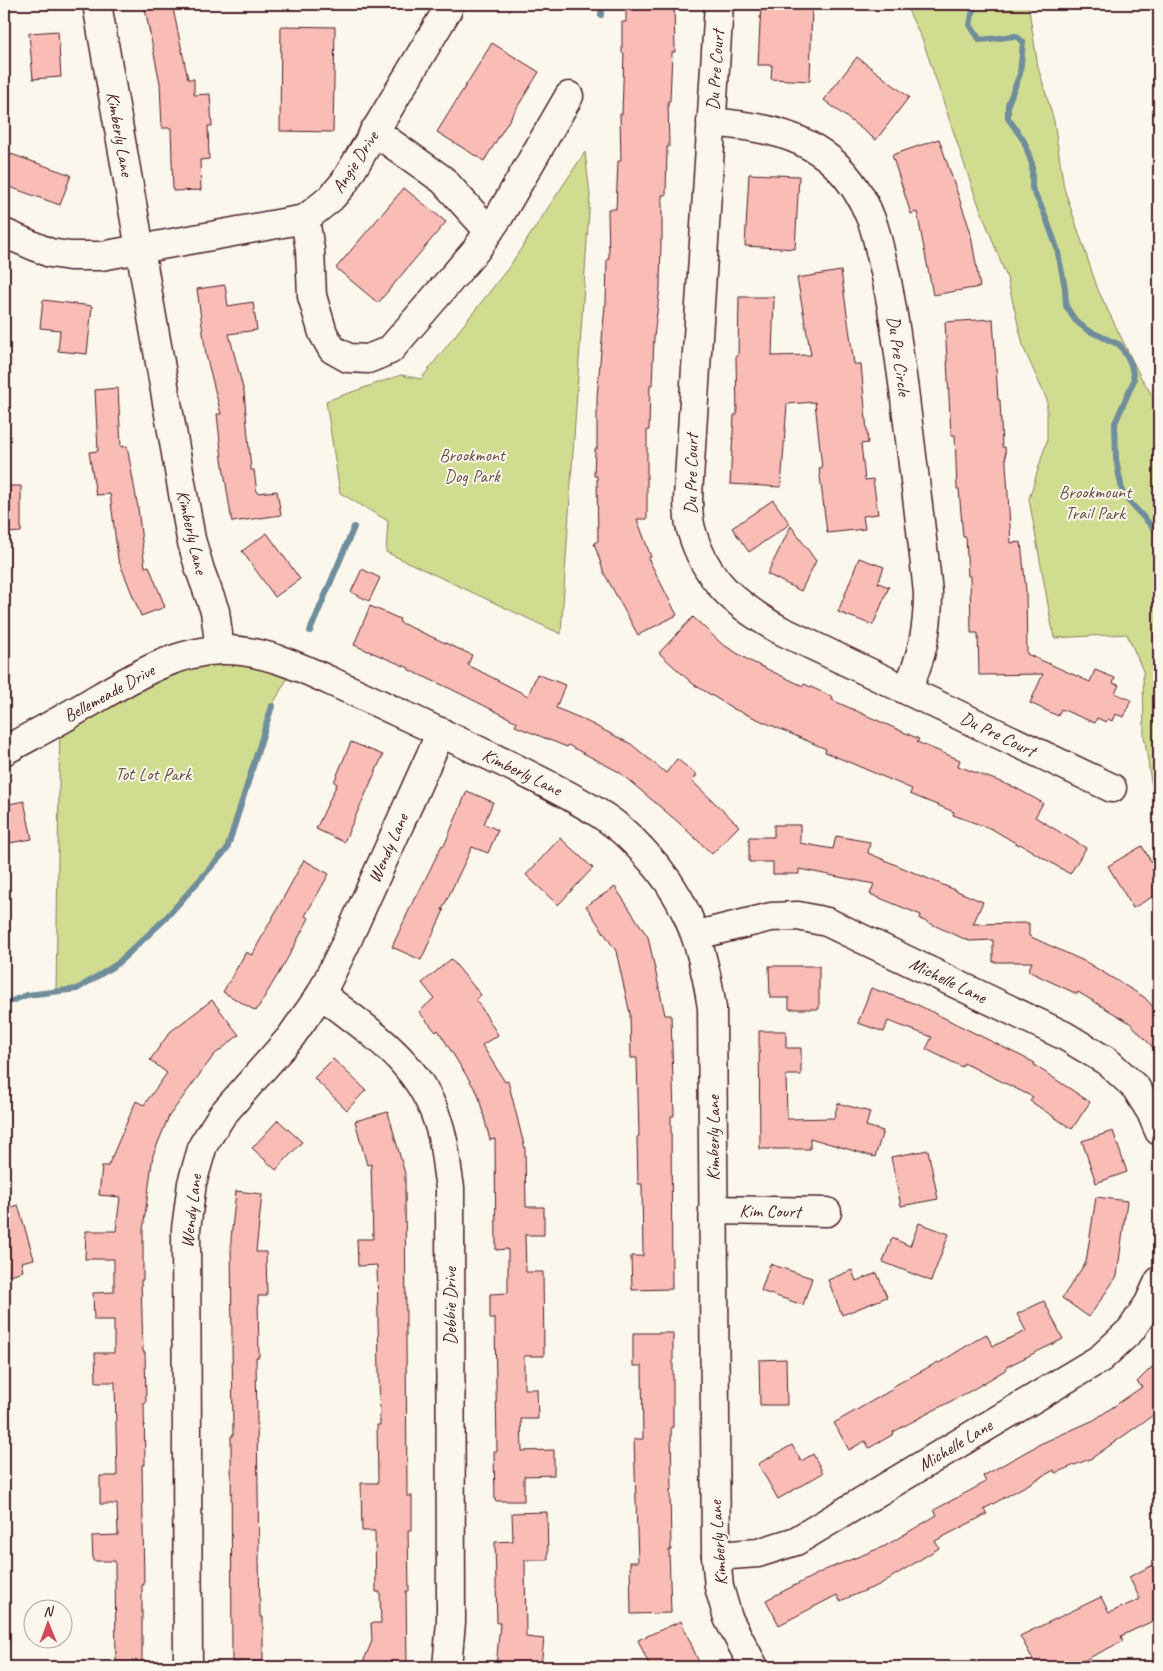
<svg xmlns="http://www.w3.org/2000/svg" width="1163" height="1671" viewBox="0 0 1163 1671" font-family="Caveat,sans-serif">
<rect width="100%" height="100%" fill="#fbf7ec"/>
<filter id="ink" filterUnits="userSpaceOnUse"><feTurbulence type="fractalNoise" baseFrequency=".02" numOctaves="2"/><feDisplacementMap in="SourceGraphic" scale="10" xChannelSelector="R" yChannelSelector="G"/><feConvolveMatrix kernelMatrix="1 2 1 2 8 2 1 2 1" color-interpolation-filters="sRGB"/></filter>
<g filter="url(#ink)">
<g fill="#d0dd91" stroke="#8d7e5e">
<path d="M 905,4 L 1028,4 L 1038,67 L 1054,121 L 1064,188 L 1098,290 L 1140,376 L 1159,406 L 1159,805 L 1154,801 L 1144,735 L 1143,671 L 1127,634 L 1054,638 L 1029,499 L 1047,440 L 1047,400 L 1024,349 L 1007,278 L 973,190 L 923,41 Z"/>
<path d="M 585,152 L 590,195 L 561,634 L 386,552 L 388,521 L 340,493 L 326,401 L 401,375 L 421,379 L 509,267 Z"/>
<path d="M 179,658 L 295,664 L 272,706 L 227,849 L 165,919 L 117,964 L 77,989 L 56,992 L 60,720 Z"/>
</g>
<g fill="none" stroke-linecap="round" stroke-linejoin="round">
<g stroke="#708d9c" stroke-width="6">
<path d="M 974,4 L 970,25 L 980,40 L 1016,36 L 1023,42 L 1020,74 L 1008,104 L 1008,118 L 1024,141 L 1032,164 L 1032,188 L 1043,210 L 1057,248 L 1065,288 L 1066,306 L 1075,320 L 1087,330 L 1120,345 L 1131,364 L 1134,380 L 1115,423 L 1116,459 L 1123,495 L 1159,534"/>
<path d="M 601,15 L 602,4"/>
<path d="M 310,631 L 354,527"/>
<path d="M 4,1004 L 27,995 L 77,989 L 117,964 L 165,919 L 227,849 L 272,706"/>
</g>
</g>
<g fill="#f9bdb6" stroke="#4a1f2b">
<path d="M 144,4 L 172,4 L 188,79 L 194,79 L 194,95 L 210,94 L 212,126 L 208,126 L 209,159 L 200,160 L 201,190 L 173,191 L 171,128 L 162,128 L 160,83 Z"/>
<path d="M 626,4 L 674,4 L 675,52 L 672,52 L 670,101 L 668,101 L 669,147 L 667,147 L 666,195 L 662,195 L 662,240 L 661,240 L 660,288 L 654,337 L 652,385 L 650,385 L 649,430 L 647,430 L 647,519 L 637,519 L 651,557 L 648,558 L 677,615 L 638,635 L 604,573 L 594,543 L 598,541 L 597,476 L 594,476 L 595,449 L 597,449 L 597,397 L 605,305 L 606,305 L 607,259 L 609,259 L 608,209 L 616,209 L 618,161 L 621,161 L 620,114 L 622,114 L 624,53 L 622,53 L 622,22 L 626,22 Z"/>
<path d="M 761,4 L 812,4 L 810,81 L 771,79 L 772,65 L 758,65 Z"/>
<path d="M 281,26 L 335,27 L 333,132 L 280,131 Z"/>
<path d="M 58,31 L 61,77 L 33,79 L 29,33 Z"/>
<path d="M 492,43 L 539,72 L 484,161 L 437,132 Z"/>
<path d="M 857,57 L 909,97 L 876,140 L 824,100 Z"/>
<path d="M 939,139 L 970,230 L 980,287 L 933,295 L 917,212 L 911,214 L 892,155 Z"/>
<path d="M 11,154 L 71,175 L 60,205 L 4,185 L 4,173 Z"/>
<path d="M 749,174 L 799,176 L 795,249 L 745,246 Z"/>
<path d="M 404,188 L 446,222 L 378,303 L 336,268 Z"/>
<path d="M 841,271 L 854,364 L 861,364 L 868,443 L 861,444 L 865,480 L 873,479 L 878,514 L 863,516 L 865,529 L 827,533 L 819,468 L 822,468 L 815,402 L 787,404 L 781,487 L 730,484 L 734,415 L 737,415 L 736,356 L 738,356 L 739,297 L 774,297 L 772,356 L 811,355 L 797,278 Z"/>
<path d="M 225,285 L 228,306 L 253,302 L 257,330 L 229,334 L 244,392 L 251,470 L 254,470 L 257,493 L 277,491 L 281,515 L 232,522 L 222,459 L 217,414 L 221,414 L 206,355 L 197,289 Z"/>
<path d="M 43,300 L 92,306 L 87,354 L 58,351 L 60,330 L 40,328 Z"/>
<path d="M 993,319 L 998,400 L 1000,400 L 1002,447 L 1005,447 L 1011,543 L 1021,542 L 1026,591 L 1027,654 L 1090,682 L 1095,670 L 1115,678 L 1113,683 L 1119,685 L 1115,693 L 1131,700 L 1124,717 L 1115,714 L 1112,721 L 1108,719 L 1106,722 L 1097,718 L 1095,723 L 1061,709 L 1058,716 L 1030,703 L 1043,674 L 979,675 L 978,633 L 971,633 L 970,576 L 968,576 L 966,537 L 963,537 L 959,489 L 957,489 L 955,435 L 951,435 L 945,322 Z"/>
<path d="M 118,388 L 121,447 L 127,446 L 138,508 L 145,567 L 149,566 L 165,607 L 141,616 L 118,559 L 110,494 L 96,495 L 89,452 L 98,451 L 95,390 Z"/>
<path d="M 4,486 L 21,486 L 21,532 L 4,533 Z"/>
<path d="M 773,500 L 790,524 L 749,552 L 732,528 Z"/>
<path d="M 791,526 L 816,561 L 801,591 L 767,574 Z"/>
<path d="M 267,533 L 300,579 L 275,597 L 242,551 Z"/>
<path d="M 859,558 L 884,567 L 878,583 L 889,587 L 873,625 L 838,612 Z"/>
<path d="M 362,569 L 380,578 L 369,601 L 351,592 Z"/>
<path d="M 370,606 L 400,619 L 399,622 L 472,655 L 468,665 L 528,696 L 537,674 L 565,685 L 556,708 L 580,718 L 631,744 L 666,773 L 677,759 L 697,775 L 692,781 L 739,826 L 712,854 L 678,822 L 619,772 L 568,745 L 567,747 L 515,726 L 517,722 L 451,689 L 409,670 L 409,668 L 354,645 Z"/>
<path d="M 693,617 L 722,644 L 750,661 L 803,686 L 804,684 L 833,697 L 832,700 L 919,739 L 917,742 L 960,760 L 958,766 L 1014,787 L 1043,803 L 1035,817 L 1086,848 L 1070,874 L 1020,844 L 1019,845 L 992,829 L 953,815 L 954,812 L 910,794 L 912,789 L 825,752 L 826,749 L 734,709 L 693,684 L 659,653 Z"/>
<path d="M 351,742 L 383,755 L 344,842 L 316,829 L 337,784 L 334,782 Z"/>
<path d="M 467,791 L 493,802 L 484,824 L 498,830 L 488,853 L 472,847 L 442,910 L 444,910 L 421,960 L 392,947 L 415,897 L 416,898 L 442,845 L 444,846 Z"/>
<path d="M 24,801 L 32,839 L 4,844 L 4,805 Z"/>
<path d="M 774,825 L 800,825 L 800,843 L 833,849 L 836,836 L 870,842 L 868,853 L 983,902 L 973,924 L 1029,923 L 1029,936 L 1086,962 L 1144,997 L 1159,1013 L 1159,1054 L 1130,1023 L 1078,992 L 1077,994 L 1028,971 L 1032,962 L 993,962 L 993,940 L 969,941 L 920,919 L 921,915 L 870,894 L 874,884 L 799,869 L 799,874 L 773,874 L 773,862 L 749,862 L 749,837 L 774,837 Z"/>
<path d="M 560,838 L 593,868 L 558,905 L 526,875 Z"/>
<path d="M 1142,846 L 1159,875 L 1159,893 L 1133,908 L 1108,866 Z"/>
<path d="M 304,860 L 329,874 L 305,916 L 309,918 L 286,961 L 256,1011 L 223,992 L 246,952 L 252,955 Z"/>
<path d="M 615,887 L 648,937 L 665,1015 L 671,1015 L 674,1116 L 671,1116 L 672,1289 L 632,1290 L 631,1256 L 643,1256 L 642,1184 L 638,1184 L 637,1137 L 639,1136 L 637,1058 L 631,1058 L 630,1014 L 616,951 L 586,906 Z"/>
<path d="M 451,959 L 481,995 L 476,999 L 498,1035 L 482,1045 L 505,1082 L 508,1081 L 525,1149 L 526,1207 L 544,1207 L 544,1235 L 525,1235 L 526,1272 L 543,1272 L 544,1356 L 524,1356 L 524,1389 L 537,1389 L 538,1419 L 521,1419 L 522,1451 L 554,1450 L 554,1475 L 524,1476 L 524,1501 L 495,1501 L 494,1451 L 497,1451 L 495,1319 L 490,1319 L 490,1294 L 508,1293 L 508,1249 L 496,1250 L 495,1139 L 490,1140 L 478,1094 L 438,1030 L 436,1032 L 419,1012 L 434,998 L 422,983 Z"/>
<path d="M 769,966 L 819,966 L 819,1009 L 789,1009 L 789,998 L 770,998 Z"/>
<path d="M 871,988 L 916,1004 L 1035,1063 L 1034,1065 L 1090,1102 L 1072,1129 L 1030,1101 L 1033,1097 L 964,1063 L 962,1067 L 926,1049 L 932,1037 L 888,1021 L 884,1032 L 858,1023 Z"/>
<path d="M 212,1000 L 239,1035 L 214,1055 L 169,1116 L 153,1155 L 143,1230 L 143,1280 L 141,1280 L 143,1352 L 145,1352 L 146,1403 L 144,1403 L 145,1465 L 142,1465 L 144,1585 L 142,1585 L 142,1667 L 116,1667 L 115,1561 L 93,1561 L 92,1536 L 118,1535 L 117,1504 L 100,1504 L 100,1476 L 117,1476 L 115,1382 L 96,1382 L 95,1353 L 114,1353 L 114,1320 L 94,1320 L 93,1293 L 114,1292 L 114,1259 L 85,1259 L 86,1231 L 116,1231 L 120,1197 L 99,1195 L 102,1166 L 108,1166 L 136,1101 L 144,1105 L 167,1073 L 150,1060 L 170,1032 Z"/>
<path d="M 759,1031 L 786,1031 L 786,1048 L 801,1048 L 801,1075 L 786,1075 L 787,1119 L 834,1118 L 838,1103 L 870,1112 L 866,1126 L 883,1131 L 875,1157 L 810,1138 L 810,1149 L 760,1149 Z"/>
<path d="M 333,1059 L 366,1090 L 347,1110 L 314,1078 Z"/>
<path d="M 388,1112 L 405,1174 L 407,1496 L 412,1496 L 412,1530 L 408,1530 L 409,1591 L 406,1591 L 407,1667 L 361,1667 L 372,1641 L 371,1623 L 381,1623 L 380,1592 L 376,1592 L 375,1531 L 362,1531 L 361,1483 L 378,1483 L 377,1425 L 380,1425 L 377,1265 L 358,1266 L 357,1239 L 373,1239 L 371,1164 L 367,1165 L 355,1121 Z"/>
<path d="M 278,1120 L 302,1142 L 276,1170 L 252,1148 Z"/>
<path d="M 1113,1131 L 1127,1172 L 1096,1183 L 1082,1141 Z"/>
<path d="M 928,1150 L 938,1199 L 901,1206 L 891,1157 Z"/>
<path d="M 236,1191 L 262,1194 L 256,1252 L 266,1252 L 267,1296 L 258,1296 L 259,1357 L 256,1357 L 259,1556 L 260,1617 L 263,1617 L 263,1661 L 232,1662 L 231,1436 L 233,1436 L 231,1239 Z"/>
<path d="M 1096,1197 L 1127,1201 L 1117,1276 L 1089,1317 L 1062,1298 L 1086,1262 Z"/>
<path d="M 18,1205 L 34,1259 L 21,1262 L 23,1271 L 4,1277 L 4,1210 Z"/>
<path d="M 919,1223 L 949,1234 L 931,1281 L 883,1262 L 892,1238 L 910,1246 Z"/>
<path d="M 770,1264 L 812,1278 L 803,1305 L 761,1291 Z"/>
<path d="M 852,1270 L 856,1281 L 877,1273 L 887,1297 L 842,1315 L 828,1280 Z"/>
<path d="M 1044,1301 L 1063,1339 L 1006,1367 L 1007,1369 L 972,1390 L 893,1432 L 894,1434 L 869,1448 L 865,1441 L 849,1450 L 834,1423 L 893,1389 L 892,1387 L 938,1362 L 939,1363 L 986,1334 L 993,1346 L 1026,1331 L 1017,1314 Z"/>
<path d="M 633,1333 L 673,1333 L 673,1427 L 671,1427 L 672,1489 L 670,1489 L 671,1550 L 669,1550 L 671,1613 L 631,1614 L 630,1562 L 638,1562 L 634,1439 L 643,1439 L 642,1366 L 633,1366 Z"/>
<path d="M 786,1359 L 787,1405 L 760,1405 L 759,1360 Z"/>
<path d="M 1159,1360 L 1159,1411 L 1092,1458 L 1055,1473 L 1054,1470 L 984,1509 L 987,1514 L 935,1541 L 939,1548 L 879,1585 L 840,1601 L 837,1595 L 779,1625 L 766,1600 L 825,1570 L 885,1546 L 937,1515 L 934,1510 L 986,1482 L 983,1476 L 1040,1444 L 1094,1420 L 1142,1387 L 1137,1382 Z"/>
<path d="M 792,1445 L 801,1461 L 813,1454 L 823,1473 L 778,1499 L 758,1464 Z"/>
<path d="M 547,1512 L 548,1560 L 525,1560 L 526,1637 L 544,1639 L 541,1665 L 524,1663 L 524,1667 L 496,1667 L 500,1623 L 497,1623 L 495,1542 L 513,1541 L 512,1513 Z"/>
<path d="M 1153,1565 L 1159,1578 L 1159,1618 L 1121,1636 L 1123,1641 L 1071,1667 L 1037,1667 L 1020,1636 L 1101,1597 L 1109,1613 L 1140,1599 L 1129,1577 Z"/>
<path d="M 681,1621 L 701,1667 L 650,1667 L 638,1640 Z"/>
</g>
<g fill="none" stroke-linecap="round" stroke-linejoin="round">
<g stroke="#4a1f2b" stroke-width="31">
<g id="minor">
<path d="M 97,4 L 191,539 L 200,570 L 215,611 L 220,650"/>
<path d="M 719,4 L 689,479 C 688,496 687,513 691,529 C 705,580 736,605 780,630 L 1112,788"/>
<path d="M 711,122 C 755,126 800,132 834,163 C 851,179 863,198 871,219 C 877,233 879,249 883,263 C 893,305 898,348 904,390 C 912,458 921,525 928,593 C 928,630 922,657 907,690"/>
<path d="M 374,131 L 443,180 L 489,231"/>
<path d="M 305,219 L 310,250 L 312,296 L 323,333 L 332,349 L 348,358 L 368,359 L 390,350 L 476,250 L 500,215 L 569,96"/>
<path d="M 4,233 L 50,253 L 70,256 L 101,256 L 305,219 L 331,198 L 344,183 L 448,9 L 449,4"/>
<path d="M 4,751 C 27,738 51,726 74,712 C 120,686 166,652 221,650 C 263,649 302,668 339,685 C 364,696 388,708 412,719 C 446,735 479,751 513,767 C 543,782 574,797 603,816 C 624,829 642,849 658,868 C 692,910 704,955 712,1008 L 716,1556 L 719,1587 L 728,1618 L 754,1667"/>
<path d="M 697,935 L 771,917 L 798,916 L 827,922 L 1065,1036 L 1108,1062 L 1136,1088 L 1151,1112 L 1159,1131"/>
<path d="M 321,994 C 376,1037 428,1067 443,1141 C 446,1156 447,1172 450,1187 L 451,1622 L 447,1667"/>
<path d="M 713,1210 L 827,1212"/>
<path d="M 716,1556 L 758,1553 L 796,1541 L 1101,1358 L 1131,1330 L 1149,1303 L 1159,1281"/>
<path d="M 188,1667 L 186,1229 L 192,1183 L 203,1145 L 222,1115 L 290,1038 L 321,994 L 346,943 L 441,732"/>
</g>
</g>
<use href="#minor" stroke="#fbf7ec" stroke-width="28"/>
</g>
</g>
<g text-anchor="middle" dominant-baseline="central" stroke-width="4" stroke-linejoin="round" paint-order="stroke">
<g font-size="18" fill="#4a1f2b" stroke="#fbf7ec">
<text transform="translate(715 70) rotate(-86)">Du Pre Court</text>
<text transform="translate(120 134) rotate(80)">Kimberly Lane</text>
<text transform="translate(355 162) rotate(-57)">Angie Drive</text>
<text transform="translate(899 356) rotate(82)">Du Pre Circle</text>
<text transform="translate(691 474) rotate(-89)">Du Pre Court</text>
<text transform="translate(192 532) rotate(77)">Kimberly Lane</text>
<text transform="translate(109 693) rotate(-29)">Bellemeade Drive</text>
<text transform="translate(998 734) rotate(26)">Du Pre Court</text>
<text transform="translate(522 772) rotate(26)">Kimberly Lane</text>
<text transform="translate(388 848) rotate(-66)">Wendy Lane</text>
<text transform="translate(948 980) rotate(26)">Michelle Lane</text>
<text transform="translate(713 1138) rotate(-90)">Kimberly Lane</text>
<text transform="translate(191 1211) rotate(-83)">Wendy Lane</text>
<text transform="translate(770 1211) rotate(1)">Kim Court</text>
<text transform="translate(450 1306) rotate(-90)">Debbie Drive</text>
<text transform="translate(955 1445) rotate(-31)">Michelle Lane</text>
<text transform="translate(718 1543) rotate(-94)">Kimberly Lane</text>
</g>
<g font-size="18" fill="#6c4e44" stroke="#fbf7ec">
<text x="472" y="455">Brookmont<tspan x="472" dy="21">Dog Park</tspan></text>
<text x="1095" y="492">Brookmount<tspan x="1095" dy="21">Trail Park</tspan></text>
<text x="153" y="774">Tot Lot Park</text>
</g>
</g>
<rect width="1163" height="1671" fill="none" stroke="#fbf7ec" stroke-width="20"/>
<rect x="10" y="10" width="1143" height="1651" fill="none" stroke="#4a1f2b" stroke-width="2" filter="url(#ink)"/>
<g transform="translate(48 1624) rotate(359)"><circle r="24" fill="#fbf7ec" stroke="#b4a19f"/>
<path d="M0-4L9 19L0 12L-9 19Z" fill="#d1495b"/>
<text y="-8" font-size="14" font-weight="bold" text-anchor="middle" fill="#4a1f2b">N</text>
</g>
</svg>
